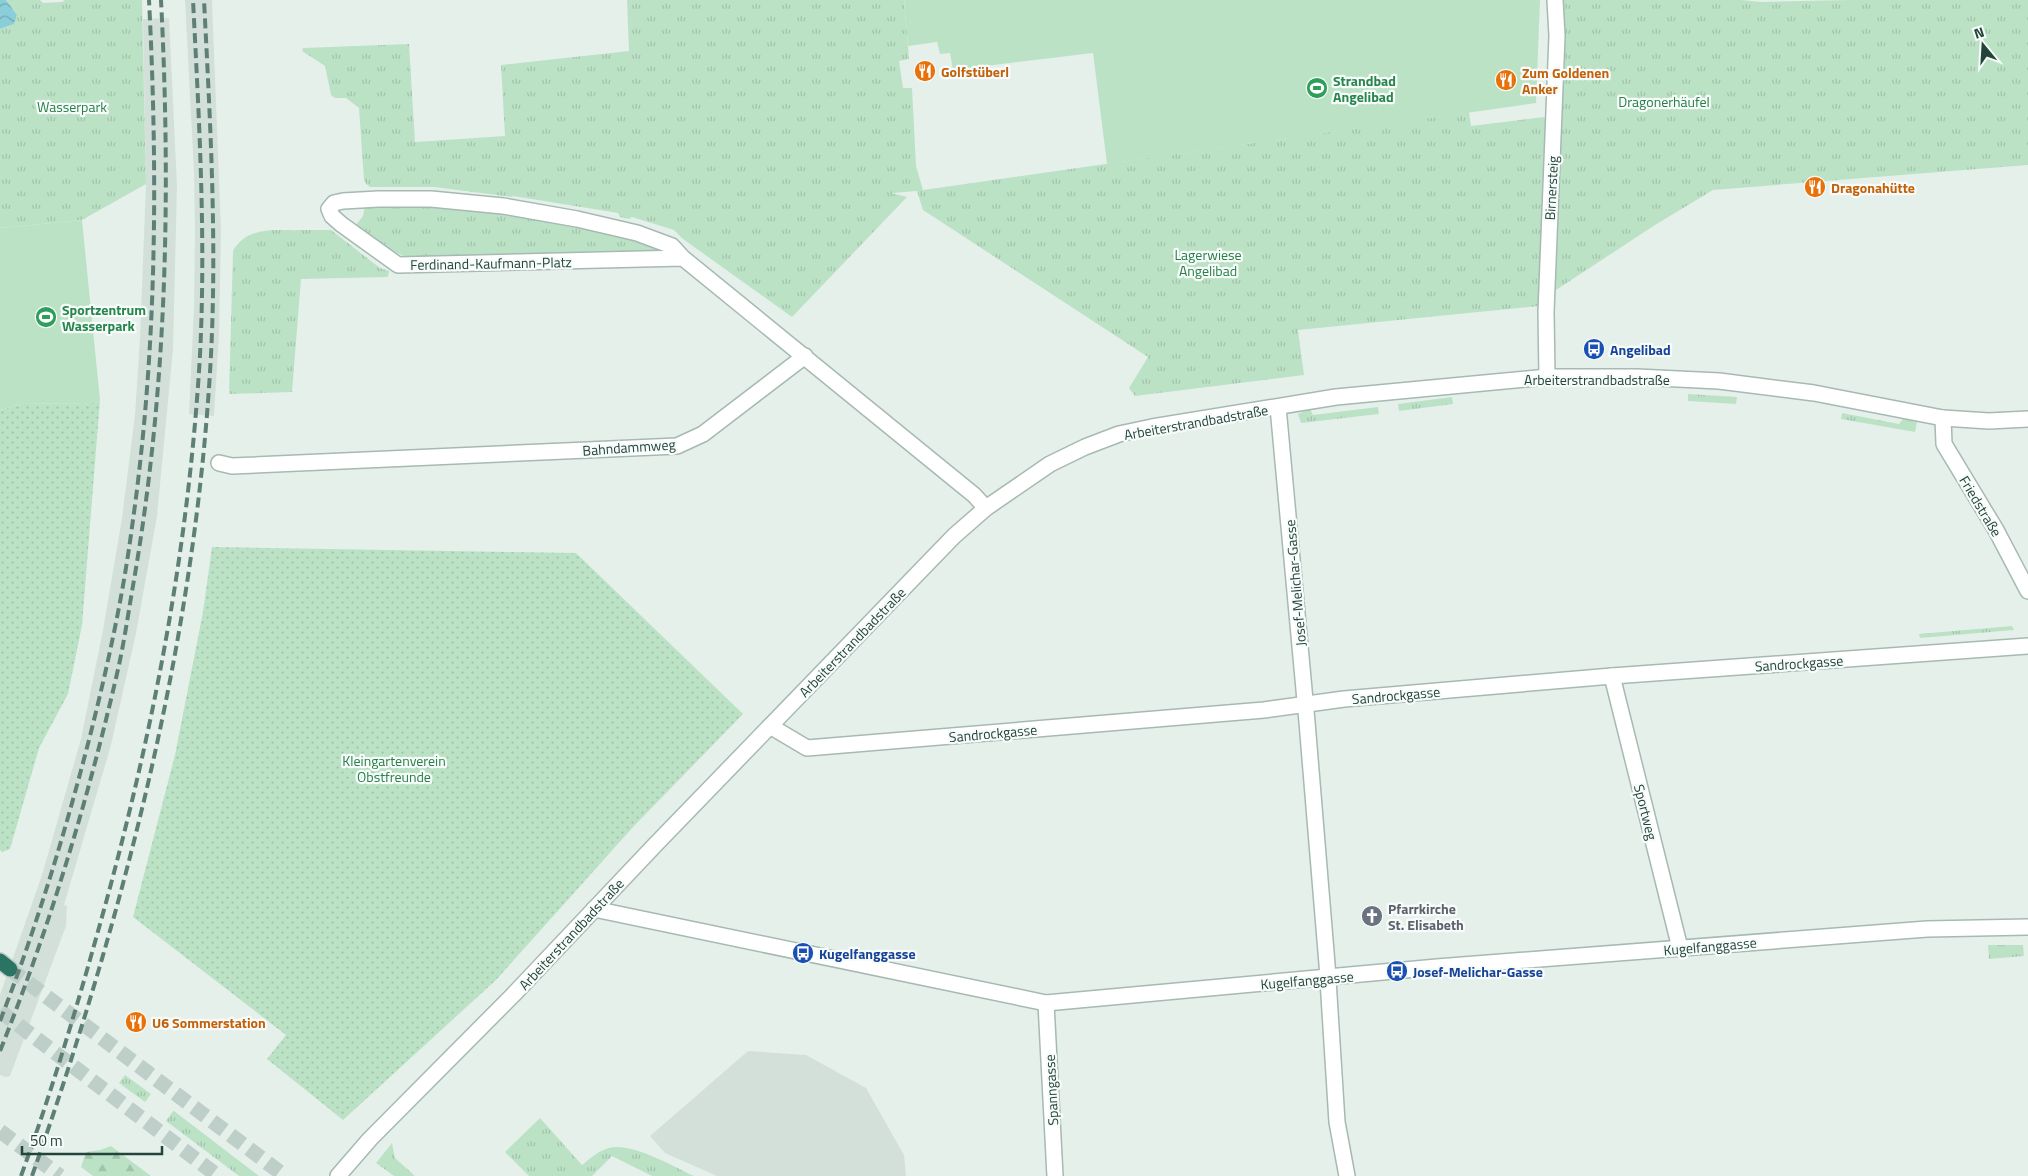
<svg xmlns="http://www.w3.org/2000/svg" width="2028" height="1176" viewBox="0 0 2028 1176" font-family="'Titillium Web',sans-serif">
<defs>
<pattern id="grass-tufts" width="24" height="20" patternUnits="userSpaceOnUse" patternTransform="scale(1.25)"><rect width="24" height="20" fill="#bce2c6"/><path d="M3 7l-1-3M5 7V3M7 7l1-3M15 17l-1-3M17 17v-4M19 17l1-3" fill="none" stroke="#a1c3ab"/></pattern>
<pattern id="forest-firs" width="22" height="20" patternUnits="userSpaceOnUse" patternTransform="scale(1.25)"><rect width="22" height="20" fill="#bce2c6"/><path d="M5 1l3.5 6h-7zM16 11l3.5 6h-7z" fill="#a1c3ab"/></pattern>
<pattern id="garden-dots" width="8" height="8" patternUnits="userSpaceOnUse" patternTransform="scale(1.25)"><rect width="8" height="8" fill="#bce2c6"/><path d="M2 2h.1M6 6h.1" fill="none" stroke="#a1c3ab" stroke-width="1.8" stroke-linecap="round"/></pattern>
<pattern id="water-waves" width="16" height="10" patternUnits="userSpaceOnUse" patternTransform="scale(1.25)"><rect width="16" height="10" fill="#89ced9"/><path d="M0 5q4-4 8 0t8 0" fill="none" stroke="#70a9b1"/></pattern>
</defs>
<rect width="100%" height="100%" fill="#e5f0eb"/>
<g fill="#d3e0da">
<path d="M 185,0 L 212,0 L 221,231 L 219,335 L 214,416 L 189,414 L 194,308 L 195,234 L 194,172 Z"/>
<path d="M 169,18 L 177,186 L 173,349 L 157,516 L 136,633 L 111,745 L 64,905 L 67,906 L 66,926 L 10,1076 L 6,1077 L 0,1075 L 0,995 L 42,875 L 81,739 L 103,630 L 122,518 L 135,415 L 140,338 L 146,184 L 143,19 Z"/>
<path d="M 748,1051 L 806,1055 L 866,1088 L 904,1155 L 906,1176 L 717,1176 L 665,1153 L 650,1136 Z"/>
</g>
<g fill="url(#grass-tufts)">
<path d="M 6,0 L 40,0 L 43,3 L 62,2 L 65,0 L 142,0 L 146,184 L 82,220 L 0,228 L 0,29 L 14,24 L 17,15 Z"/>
<path d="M 627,0 L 904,0 L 909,59 L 899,61 L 903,88 L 912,88 L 916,166 L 923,190 L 1469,112 L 1471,126 L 1543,117 L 1548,121 L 1539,306 L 1298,330 L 1304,375 L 1135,396 L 1129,388 L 1148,357 L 923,210 L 917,191 L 892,193 L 907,197 L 792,317 L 683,239 L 674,230 L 632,217 L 629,219 L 620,217 L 618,213 L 513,196 L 511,197 L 434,187 L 370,187 L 366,184 L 364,180 L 359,108 L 346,98 L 335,98 L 331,95 L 325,66 L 302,51 L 303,48 L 409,44 L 415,142 L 505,136 L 501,65 L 629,51 Z"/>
<path d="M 1562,0 L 1742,0 L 1761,2 L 1849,0 L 2028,0 L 2028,165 L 1713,190 L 1655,225 L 1553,292 L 1565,49 Z"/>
<path d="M 429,203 L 567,225 L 656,244 L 659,249 L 658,252 L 415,259 C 391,254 375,240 356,225 L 363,216 L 365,205 Z"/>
<path d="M 303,230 L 331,230 L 380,268 L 389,271 L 388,277 L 301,279 L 292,392 L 229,394 L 233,251 C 247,225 278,231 303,230 Z"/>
<path d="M 1688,394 L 1737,397 L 1736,404 L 1688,401 Z"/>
<path d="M 1452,397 L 1453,404 L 1399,411 L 1398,404 Z"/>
<path d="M 1378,407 L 1379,414 L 1301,423 L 1298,414 L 1310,409 L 1313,415 Z"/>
<path d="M 1842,413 L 1899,424 L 1903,419 L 1917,422 L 1915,432 L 1841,419 Z"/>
<path d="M 2012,626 L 2014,630 L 1920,638 L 1919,634 Z"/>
<path d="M 1988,945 L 2023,945 L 2024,956 L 1989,959 Z"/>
<path d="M 125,1075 L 151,1094 L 145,1102 L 119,1083 Z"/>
<path d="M 173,1111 L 174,1111 L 259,1176 L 239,1176 L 166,1121 Z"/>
<path d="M 540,1118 L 582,1165 C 591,1158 598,1151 609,1148 C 632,1142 672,1166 694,1176 L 652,1176 L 612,1156 L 592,1176 L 529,1176 L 505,1152 Z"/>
<path d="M 392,1143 L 395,1158 L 415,1176 L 394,1176 L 376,1163 Z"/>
</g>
<path fill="url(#forest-firs)" d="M 111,1146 L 151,1176 L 93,1176 L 81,1167 L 86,1152 L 100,1150 Z"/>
<g fill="url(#garden-dots)">
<path d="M 100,400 L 82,625 L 68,694 L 39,748 L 10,849 L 2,852 L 0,850 L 0,410 L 21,404 L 95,403 Z"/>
<path d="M 212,547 L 576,553 L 743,714 L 634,826 L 496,980 L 343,1120 L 267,1059 L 286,1035 L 133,917 L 175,755 L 203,612 Z"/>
</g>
<g fill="#bce2c6">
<path d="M 904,0 L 1540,0 L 1536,103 L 1107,164 L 1093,53 L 953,70 L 950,53 L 940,54 L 937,42 L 908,46 Z"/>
<path d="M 82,220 L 100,400 L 95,403 L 21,404 L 0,410 L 0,228 Z"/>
</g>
<path fill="url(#water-waves)" d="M 0,0 L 6,0 L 17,15 L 14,24 L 0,29 Z"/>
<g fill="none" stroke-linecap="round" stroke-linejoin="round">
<path stroke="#becec8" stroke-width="15" stroke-dasharray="15 8" stroke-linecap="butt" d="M 0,1131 L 60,1176"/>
<g stroke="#becec8" stroke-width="15" stroke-dasharray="15 8" stroke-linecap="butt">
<path d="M 10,969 L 285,1176"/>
<path d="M 0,1011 L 218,1176"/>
</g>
<g stroke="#a7b9b3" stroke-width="18">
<g id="minor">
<path d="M 683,258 L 398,265 L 341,224 L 332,216 L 329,209 L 334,203 L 343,201 L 378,199 L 431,199 L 503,206 L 577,219 L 637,233 L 672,246 L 683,258 L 974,495 L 986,508"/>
<path d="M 1547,377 L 1546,312 L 1557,36 L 1555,0"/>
<path d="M 1278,407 L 1307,722 L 1327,964 L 1337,1122 L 1347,1176"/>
<path d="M 1943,418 L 1944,444 L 1996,530 L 2028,591"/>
<path d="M 219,463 L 232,466 L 677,446 L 703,434 L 805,356"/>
<path d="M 1612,676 L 1680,948"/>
<path d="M 770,726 L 807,748 L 1264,710 L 1344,699 L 1612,676 L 2028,646"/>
<path d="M 594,909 L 1046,1003 L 1437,967 L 1927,929 L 2028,927"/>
<path d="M 1046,1003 L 1055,1176"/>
</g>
</g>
<g stroke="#a7b9b3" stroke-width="18">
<path id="tertiary" d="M 338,1176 L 370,1139 L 513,995 L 655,845 L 954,536 L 986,508 L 1050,464 L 1085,447 L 1119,434 L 1152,427 L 1336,397 L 1547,377 L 1637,377 L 1719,381 L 1814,393 L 1943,418 L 1989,421 L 2028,419"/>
</g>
<g stroke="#c1cbc8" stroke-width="18">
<path id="motorway" d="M 0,961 L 10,969"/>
</g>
<use href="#minor" stroke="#fff" stroke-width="15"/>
<use href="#tertiary" stroke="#fff" stroke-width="15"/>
<use href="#motorway" stroke="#2a7464" stroke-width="15"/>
<g stroke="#5d7f76" stroke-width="4" stroke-dasharray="10 5" stroke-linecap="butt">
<path d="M 0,1021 C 37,926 66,830 91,732 C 108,664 123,596 132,527 C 157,352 158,176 149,0"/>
<path d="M 0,1051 C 50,926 89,797 119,665 C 125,637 129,608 134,580 C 167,388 171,194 161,0"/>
<path d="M 21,1176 C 53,1088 80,997 105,906 C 155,723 189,544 200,355 C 206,237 199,118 193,0"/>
<path d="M 32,1176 C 125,911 196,636 211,355 C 217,237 210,118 204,0"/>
</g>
</g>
<defs>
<g id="restaurant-disc" transform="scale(1.125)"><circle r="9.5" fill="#e8710a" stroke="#f7fbf9"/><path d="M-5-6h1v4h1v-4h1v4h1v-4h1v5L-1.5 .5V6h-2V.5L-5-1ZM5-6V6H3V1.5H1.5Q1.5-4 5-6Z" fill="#fff"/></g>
<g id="stadium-disc" transform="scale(1.125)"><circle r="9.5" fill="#2e9e5b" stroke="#f7fbf9"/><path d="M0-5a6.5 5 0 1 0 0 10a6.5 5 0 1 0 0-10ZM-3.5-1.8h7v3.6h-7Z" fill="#fff"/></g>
<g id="bus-disc" transform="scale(1.125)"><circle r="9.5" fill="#1a4fb4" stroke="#f7fbf9"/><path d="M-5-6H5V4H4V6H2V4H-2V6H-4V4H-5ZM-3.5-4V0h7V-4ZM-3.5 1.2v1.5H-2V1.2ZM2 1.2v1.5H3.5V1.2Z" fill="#fff"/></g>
<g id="church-disc" transform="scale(1.125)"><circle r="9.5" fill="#6b7280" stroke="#f7fbf9"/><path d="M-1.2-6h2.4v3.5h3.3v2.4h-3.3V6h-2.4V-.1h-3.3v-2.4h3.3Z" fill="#fff"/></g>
</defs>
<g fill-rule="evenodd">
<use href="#restaurant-disc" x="925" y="71"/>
<use href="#restaurant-disc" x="1506" y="80"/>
<use href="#stadium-disc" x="1317" y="88"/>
<use href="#restaurant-disc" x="1815" y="187"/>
<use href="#stadium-disc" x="46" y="317"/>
<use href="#bus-disc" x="1594" y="349"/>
<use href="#church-disc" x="1372" y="916"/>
<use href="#bus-disc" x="803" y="953"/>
<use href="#bus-disc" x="1397" y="971"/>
<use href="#restaurant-disc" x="136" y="1022"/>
</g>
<g text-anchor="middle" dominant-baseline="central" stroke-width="4.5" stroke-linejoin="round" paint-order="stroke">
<g font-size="14" font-weight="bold" fill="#c56008" stroke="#f7fbf9" text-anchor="start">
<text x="941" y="71">Golfstüberl</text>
<text x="1522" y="72">Zum Goldenen<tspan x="1522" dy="16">Anker</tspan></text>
<text x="1831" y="187">Dragonahütte</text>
<text x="152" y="1022">U6 Sommerstation</text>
</g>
<g font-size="14" font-weight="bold" fill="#27864d" stroke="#f7fbf9" text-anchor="start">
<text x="1333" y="80">Strandbad<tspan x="1333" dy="16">Angelibad</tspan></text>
<text x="62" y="309">Sportzentrum<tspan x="62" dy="16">Wasserpark</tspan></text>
</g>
<g font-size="14" fill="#278049" stroke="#f7fbf9">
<text x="1664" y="101">Dragonerhäufel</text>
<text x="72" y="106">Wasserpark</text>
<text x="1208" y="254">Lagerwiese<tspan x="1208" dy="16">Angelibad</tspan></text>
<text x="394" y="760">Kleingartenverein<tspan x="394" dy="16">Obstfreunde</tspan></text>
</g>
<g font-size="14" fill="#22443b" stroke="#f7fbf9">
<text transform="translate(1551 188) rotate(-87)">Birnersteig</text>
<text transform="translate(491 263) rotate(-1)">Ferdinand-Kaufmann-Platz</text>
<text x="1597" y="379">Arbeiterstrandbadstraße</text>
<text transform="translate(1196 422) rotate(-10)">Arbeiterstrandbadstraße</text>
<text transform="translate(629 447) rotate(-4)">Bahndammweg</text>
<text transform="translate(1981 506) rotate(59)">Friedstraße</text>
<text transform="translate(1295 583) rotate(-95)">Josef-Melichar-Gasse</text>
<text transform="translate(852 642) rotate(-46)">Arbeiterstrandbadstraße</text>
<text transform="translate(1799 663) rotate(-4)">Sandrockgasse</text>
<text transform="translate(1396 695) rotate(-5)">Sandrockgasse</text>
<text transform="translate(993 733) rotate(-5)">Sandrockgasse</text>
<text transform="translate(1646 812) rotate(76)">Sportweg</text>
<text transform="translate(571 934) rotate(-47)">Arbeiterstrandbadstraße</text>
<text transform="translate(1710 946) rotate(-5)">Kugelfanggasse</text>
<text transform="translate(1307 980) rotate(-5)">Kugelfanggasse</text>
<text transform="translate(1051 1090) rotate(-93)">Spanngasse</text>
</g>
<g font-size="14" font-weight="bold" fill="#164399" stroke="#f7fbf9" text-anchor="start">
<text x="1610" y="349">Angelibad</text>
<text x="819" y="953">Kugelfanggasse</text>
<text x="1413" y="971">Josef-Melichar-Gasse</text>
</g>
<g font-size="14" font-weight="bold" fill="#5b616d" stroke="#f7fbf9" text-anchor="start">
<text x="1388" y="908">Pfarrkirche<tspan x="1388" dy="16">St. Elisabeth</tspan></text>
</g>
</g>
<g transform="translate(1983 45) rotate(342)" stroke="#f7fbf9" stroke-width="4" paint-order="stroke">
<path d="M0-4L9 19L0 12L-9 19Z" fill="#22443b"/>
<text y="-8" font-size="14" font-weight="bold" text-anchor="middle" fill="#22443b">N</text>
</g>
<path d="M22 1146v8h140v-8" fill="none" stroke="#22443b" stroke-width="2.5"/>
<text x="30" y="1146" font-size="15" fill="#22443b" stroke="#f7fbf9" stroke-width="4" paint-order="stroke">50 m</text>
</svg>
